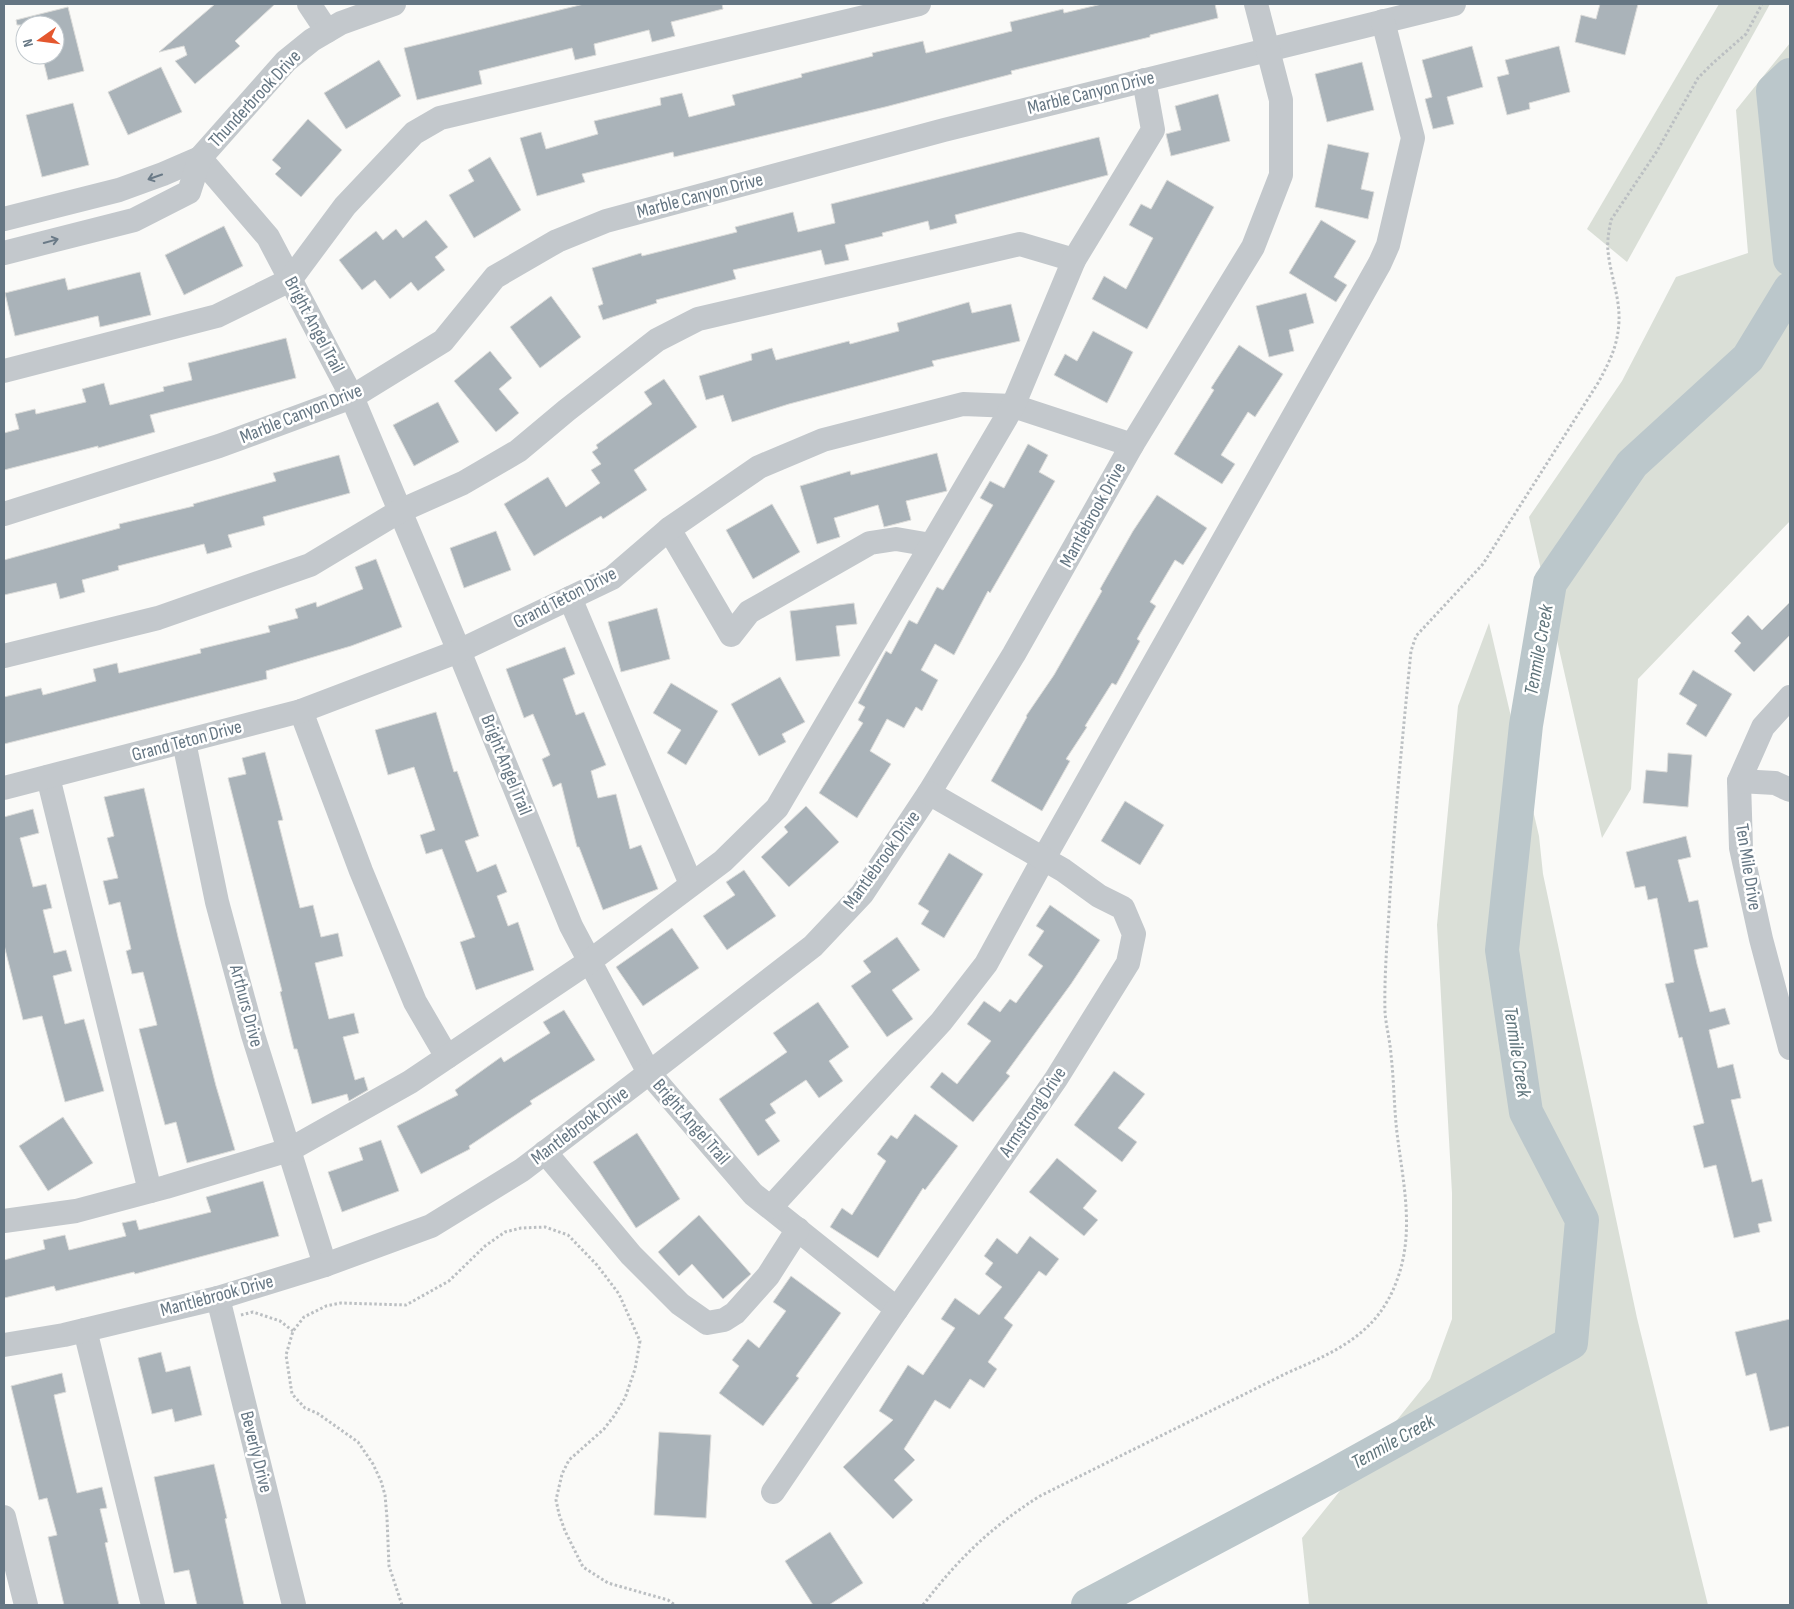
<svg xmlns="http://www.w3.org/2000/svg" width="1794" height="1609" viewBox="0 0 1794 1609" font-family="'Sofia Sans Condensed',sans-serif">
<rect width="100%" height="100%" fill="#fafaf8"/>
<g fill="#dadfd7">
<path d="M 1719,4 L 1770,4 L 1627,262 L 1587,229 Z"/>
<path d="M 1790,43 L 1790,521 L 1638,679 L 1631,789 L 1602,838 L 1529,517 L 1622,381 L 1676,277 L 1748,253 L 1736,110 Z"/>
<path d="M 1489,623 L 1539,836 L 1543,874 L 1637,1318 L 1708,1605 L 1309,1605 L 1302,1538 L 1430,1379 L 1452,1319 L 1452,1193 L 1437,925 L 1458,706 Z"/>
</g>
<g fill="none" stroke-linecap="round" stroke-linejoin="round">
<g stroke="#bbc7cb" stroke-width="34">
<path d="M 1790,75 L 1773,91 L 1790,259"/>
<path d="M 1088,1605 L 1326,1479 L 1571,1343 L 1582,1220 L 1526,1112 L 1502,950 L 1526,725 L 1550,583 L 1632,464 L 1748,358 L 1790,289"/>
</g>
</g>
<g fill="#aab3b9" stroke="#dcdcda">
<path d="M 215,4 L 275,4 L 235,41 L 240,46 L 195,84 L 175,61 L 187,55 L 184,46 L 159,52 Z"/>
<path d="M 584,4 L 722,4 L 723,9 L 671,22 L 675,36 L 652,42 L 649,30 L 594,44 L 596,55 L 575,60 L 572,48 L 479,71 L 482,84 L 417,100 L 404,48 Z"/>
<path d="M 1102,4 L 1215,4 L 1218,18 L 1150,35 L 1150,37 L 1011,71 L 1012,74 L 885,107 L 674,157 L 673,152 L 582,174 L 585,182 L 537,196 L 520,138 L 541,132 L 546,149 L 598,134 L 594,121 L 661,105 L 660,98 L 682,93 L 689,117 L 735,105 L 732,95 L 802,77 L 801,74 L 873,56 L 872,53 L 923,41 L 926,53 L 1012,31 L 1010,22 L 1063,9 L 1064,13 Z"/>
<path d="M 1600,4 L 1638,4 L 1625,55 L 1575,42 L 1581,15 L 1596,19 Z"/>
<path d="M 68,7 L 84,71 L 48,80 L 42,55 L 55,55 L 55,25 L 17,25 L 16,20 Z"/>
<path d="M 1472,46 L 1483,87 L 1447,97 L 1454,124 L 1433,129 L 1425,99 L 1432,97 L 1422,60 Z"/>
<path d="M 1559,46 L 1570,92 L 1529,103 L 1530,109 L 1507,115 L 1497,77 L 1509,74 L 1505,60 Z"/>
<path d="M 379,60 L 401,96 L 346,129 L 324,93 Z"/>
<path d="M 1362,62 L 1374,110 L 1327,122 L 1315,74 Z"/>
<path d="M 161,67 L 182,112 L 128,135 L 108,92 Z"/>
<path d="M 1218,94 L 1230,141 L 1171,156 L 1166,134 L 1181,130 L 1175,106 Z"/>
<path d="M 73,103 L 89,165 L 42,177 L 26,115 Z"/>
<path d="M 308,119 L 342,150 L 301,197 L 275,174 L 281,168 L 272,160 Z"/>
<path d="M 1099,137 L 1108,175 L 955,215 L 957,223 L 930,230 L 928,221 L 882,233 L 883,236 L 845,245 L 849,260 L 825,265 L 821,250 L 733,270 L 736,279 L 656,300 L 657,303 L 603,320 L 598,306 L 603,304 L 592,268 L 641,253 L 642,256 L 737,232 L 735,227 L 793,212 L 798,232 L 835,223 L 831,204 Z"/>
<path d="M 1328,144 L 1369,153 L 1361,189 L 1374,192 L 1368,219 L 1315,207 Z"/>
<path d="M 490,157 L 521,210 L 474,238 L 449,195 L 474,181 L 468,170 Z"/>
<path d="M 1167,180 L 1214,207 L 1147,329 L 1092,299 L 1104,276 L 1126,289 L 1153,238 L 1129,225 L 1141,204 L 1151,209 Z"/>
<path d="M 426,220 L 448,247 L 435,257 L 445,270 L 418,291 L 411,282 L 390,299 L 375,280 L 362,290 L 339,260 L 376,231 L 383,240 L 396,229 L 403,238 Z"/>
<path d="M 1321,220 L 1356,241 L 1334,277 L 1347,285 L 1336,302 L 1289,273 Z"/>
<path d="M 224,226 L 243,266 L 184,295 L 165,255 Z"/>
<path d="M 140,272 L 151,315 L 100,327 L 98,316 L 15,336 L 5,293 L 65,278 L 68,290 Z"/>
<path d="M 1306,293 L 1314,323 L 1289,330 L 1294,351 L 1269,357 L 1256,306 Z"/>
<path d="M 551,296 L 581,337 L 540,368 L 510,327 Z"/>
<path d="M 969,302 L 972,313 L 1011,304 L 1020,341 L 932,361 L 934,366 L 789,404 L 732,422 L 723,395 L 706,400 L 699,376 L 752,360 L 751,354 L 772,348 L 776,360 L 849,341 L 850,344 L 899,331 L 897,323 Z"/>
<path d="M 1093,331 L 1133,352 L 1107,403 L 1054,375 L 1065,354 L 1077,361 Z"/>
<path d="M 286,338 L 296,378 L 150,415 L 155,432 L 98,448 L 98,446 L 4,470 L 4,433 L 19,429 L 15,414 L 35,409 L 36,414 L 86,402 L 82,389 L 104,383 L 110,405 L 164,391 L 163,387 L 192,380 L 188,363 Z"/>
<path d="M 1239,345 L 1283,374 L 1255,417 L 1248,412 L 1221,455 L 1235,464 L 1222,484 L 1174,454 L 1214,390 L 1211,388 Z"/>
<path d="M 490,351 L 512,378 L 499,389 L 519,413 L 496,432 L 454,381 Z"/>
<path d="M 664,379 L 697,427 L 634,470 L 647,490 L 603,519 L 601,516 L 534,556 L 504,504 L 548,477 L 566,507 L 600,483 L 591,470 L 601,464 L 592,452 L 598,448 L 596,445 L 652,404 L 644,392 Z"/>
<path d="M 438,402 L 459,442 L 414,466 L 393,425 Z"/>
<path d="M 1028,444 L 1048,455 L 1039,472 L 1055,481 L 990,593 L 988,591 L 954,655 L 935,644 L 921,670 L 938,680 L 922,711 L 916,707 L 904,728 L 887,719 L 870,751 L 891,764 L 857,818 L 819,793 L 863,723 L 858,720 L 865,707 L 858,703 L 886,651 L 891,654 L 909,620 L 917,624 L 937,587 L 943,590 L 993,505 L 980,498 L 990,481 L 1004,488 Z"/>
<path d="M 937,453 L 947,491 L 906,501 L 911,520 L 884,527 L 878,505 L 834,518 L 840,537 L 817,544 L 800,486 L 850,471 L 851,475 Z"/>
<path d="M 339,455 L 350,493 L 263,517 L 265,525 L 228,535 L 232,547 L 207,554 L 204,544 L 118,566 L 119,570 L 82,580 L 85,592 L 60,599 L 56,583 L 4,595 L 4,560 L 120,528 L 119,524 L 194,506 L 193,504 L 276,481 L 273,473 Z"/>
<path d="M 1157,495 L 1207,528 L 1183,565 L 1175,560 L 1150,602 L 1156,606 L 1137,639 L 1140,641 L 1116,685 L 1112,683 L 1085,726 L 1087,727 L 1066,759 L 1070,761 L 1042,811 L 991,781 L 1027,717 L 1026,716 L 1054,675 L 1102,591 L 1100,589 L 1133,531 Z"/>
<path d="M 772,504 L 800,552 L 753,579 L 726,530 Z"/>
<path d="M 496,531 L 511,570 L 464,588 L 450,548 Z"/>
<path d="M 376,559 L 402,627 L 351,646 L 266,671 L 267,679 L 4,744 L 4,697 L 41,688 L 43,695 L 96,681 L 93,669 L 117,663 L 119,673 L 201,653 L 200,649 L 270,632 L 268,626 L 298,618 L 295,609 L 316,602 L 317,607 L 363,589 L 355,567 Z"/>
<path d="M 1790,602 L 1790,635 L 1754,672 L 1734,651 L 1741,643 L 1731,633 L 1748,615 L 1762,630 Z"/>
<path d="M 854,603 L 857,624 L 836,626 L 840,656 L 796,661 L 790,611 Z"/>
<path d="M 657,608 L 670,659 L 621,672 L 608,622 Z"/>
<path d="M 565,647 L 575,674 L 563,679 L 576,715 L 584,712 L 606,765 L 591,771 L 598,798 L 616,794 L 630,849 L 641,845 L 658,889 L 603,910 L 579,847 L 577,847 L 561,783 L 553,787 L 542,759 L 550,755 L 533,714 L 524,718 L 506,669 Z"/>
<path d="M 1693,670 L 1732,694 L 1706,737 L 1686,724 L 1697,705 L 1679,694 Z"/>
<path d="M 780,677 L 805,722 L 782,734 L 786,742 L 759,756 L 731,704 Z"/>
<path d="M 671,683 L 718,711 L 686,765 L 667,753 L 681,730 L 653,713 Z"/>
<path d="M 436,712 L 454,772 L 457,771 L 479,836 L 465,841 L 477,872 L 496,864 L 507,892 L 497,896 L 508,926 L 518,922 L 534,970 L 476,990 L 460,942 L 475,937 L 442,849 L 426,854 L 420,835 L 435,830 L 414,767 L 388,775 L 375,730 Z"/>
<path d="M 265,752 L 283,820 L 278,821 L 300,908 L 313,905 L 321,937 L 338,933 L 343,956 L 315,963 L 329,1019 L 354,1013 L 359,1033 L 343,1037 L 355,1080 L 364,1077 L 368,1090 L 349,1101 L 347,1094 L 312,1104 L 297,1049 L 294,1049 L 280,992 L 282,991 L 228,778 L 246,774 L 242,758 Z"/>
<path d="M 1668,753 L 1692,755 L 1688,807 L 1643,803 L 1646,770 L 1667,772 Z"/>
<path d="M 144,788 L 178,937 L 216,1086 L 235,1150 L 187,1163 L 176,1122 L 165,1125 L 139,1029 L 157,1025 L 143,972 L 132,974 L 126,951 L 131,949 L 120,902 L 109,905 L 103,881 L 118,878 L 107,838 L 114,836 L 104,797 Z"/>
<path d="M 1125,801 L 1164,825 L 1140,865 L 1101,841 Z"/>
<path d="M 806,806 L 839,842 L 789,887 L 761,857 L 788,832 L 784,827 Z"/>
<path d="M 33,809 L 39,833 L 20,838 L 33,887 L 46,884 L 52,908 L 43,910 L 54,953 L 66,950 L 72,971 L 53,976 L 65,1024 L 84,1019 L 104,1091 L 65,1102 L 42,1016 L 23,1020 L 4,945 L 4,817 Z"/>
<path d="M 1686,836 L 1691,857 L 1678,860 L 1689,902 L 1698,900 L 1708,947 L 1694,950 L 1697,964 L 1710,1012 L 1725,1008 L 1730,1024 L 1709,1030 L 1718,1068 L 1733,1064 L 1741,1098 L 1731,1100 L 1752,1182 L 1762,1179 L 1772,1221 L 1758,1224 L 1760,1232 L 1734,1238 L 1716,1165 L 1704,1168 L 1693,1126 L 1704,1123 L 1682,1037 L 1679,1038 L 1665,984 L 1674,982 L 1657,898 L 1648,900 L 1645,886 L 1635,888 L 1626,852 Z"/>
<path d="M 949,853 L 983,874 L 944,938 L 921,924 L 929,911 L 918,904 Z"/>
<path d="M 744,870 L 776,916 L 727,950 L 703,916 L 735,895 L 726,882 Z"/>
<path d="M 1050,905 L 1100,940 L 1071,984 L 1006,1073 L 1010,1076 L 973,1122 L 930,1087 L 942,1072 L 957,1084 L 991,1041 L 967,1024 L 984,1001 L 1000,1012 L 1010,999 L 1016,1003 L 1043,966 L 1028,955 L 1044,931 L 1036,926 Z"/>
<path d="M 672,928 L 699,968 L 643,1006 L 616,967 Z"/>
<path d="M 897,937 L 920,970 L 892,990 L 913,1019 L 887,1037 L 851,986 L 871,972 L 863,961 Z"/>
<path d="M 818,1002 L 849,1047 L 829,1061 L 843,1081 L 819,1098 L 806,1080 L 770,1104 L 776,1113 L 765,1120 L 780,1141 L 758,1156 L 719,1099 L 787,1052 L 773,1033 Z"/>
<path d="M 564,1010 L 595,1060 L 530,1101 L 532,1104 L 469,1146 L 470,1149 L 421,1174 L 397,1126 L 458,1095 L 455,1090 L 501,1057 L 504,1062 L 550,1033 L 543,1022 Z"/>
<path d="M 1114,1071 L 1145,1094 L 1118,1128 L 1137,1142 L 1122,1162 L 1074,1125 Z"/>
<path d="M 915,1114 L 958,1146 L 925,1190 L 923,1188 L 878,1258 L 830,1227 L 842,1208 L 852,1215 L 886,1161 L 877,1154 L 891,1135 L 897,1139 Z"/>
<path d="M 63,1117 L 93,1163 L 48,1191 L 19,1146 Z"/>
<path d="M 637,1133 L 680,1199 L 636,1228 L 593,1162 Z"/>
<path d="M 381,1140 L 399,1191 L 342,1212 L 328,1172 L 363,1160 L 359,1148 Z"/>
<path d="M 1057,1158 L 1097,1191 L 1083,1208 L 1098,1220 L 1084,1236 L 1029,1192 Z"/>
<path d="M 263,1181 L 279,1236 L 135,1274 L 134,1272 L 56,1291 L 54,1286 L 4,1298 L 4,1260 L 45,1249 L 43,1240 L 65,1235 L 69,1250 L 126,1236 L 122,1223 L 136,1220 L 139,1230 L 211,1212 L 206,1197 Z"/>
<path d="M 699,1215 L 751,1274 L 723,1299 L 692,1264 L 679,1276 L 658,1252 Z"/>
<path d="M 1030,1236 L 1059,1259 L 1046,1276 L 1039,1271 L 1004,1318 L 1013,1325 L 988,1362 L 997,1369 L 984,1388 L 970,1379 L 950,1409 L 935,1400 L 904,1449 L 915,1460 L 894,1480 L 913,1500 L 893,1519 L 843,1467 L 893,1420 L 879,1411 L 908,1365 L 923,1375 L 955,1328 L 941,1319 L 955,1298 L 979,1315 L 1002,1287 L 985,1274 L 993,1263 L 984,1256 L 997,1238 L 1017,1254 Z"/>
<path d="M 791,1276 L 841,1313 L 796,1376 L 799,1378 L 763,1426 L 719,1393 L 739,1366 L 732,1360 L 748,1339 L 759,1348 L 786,1311 L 773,1302 Z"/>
<path d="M 1790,1319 L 1790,1426 L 1770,1431 L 1756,1373 L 1746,1376 L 1735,1332 Z"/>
<path d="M 161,1352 L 166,1372 L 190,1366 L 202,1415 L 175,1422 L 172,1409 L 152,1414 L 138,1358 Z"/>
<path d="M 62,1373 L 66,1392 L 54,1395 L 63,1435 L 77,1493 L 102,1487 L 107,1508 L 100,1509 L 108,1542 L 105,1543 L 119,1605 L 64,1605 L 48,1537 L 57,1535 L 47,1498 L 39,1500 L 11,1386 Z"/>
<path d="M 659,1432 L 711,1435 L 706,1518 L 654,1515 Z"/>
<path d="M 214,1464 L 227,1518 L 225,1519 L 244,1605 L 197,1605 L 189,1570 L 174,1573 L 154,1477 Z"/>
<path d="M 830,1532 L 863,1583 L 829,1605 L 813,1605 L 785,1561 Z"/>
</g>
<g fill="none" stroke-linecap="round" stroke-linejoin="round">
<g stroke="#bbbfc2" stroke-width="3" stroke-dasharray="2.5 2.5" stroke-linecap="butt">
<path d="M 241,1315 L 253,1312 L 280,1321 L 293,1331"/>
<path d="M 402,1605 L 389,1566 L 387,1518 L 385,1495 L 381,1481 L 373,1464 L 358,1442 L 317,1413 L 305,1408 L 292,1394 L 286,1355 L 293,1331 L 304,1317 L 326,1306 L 341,1303 L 406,1305 L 449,1281 L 485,1246 L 505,1232 L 521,1228 L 545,1227 L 568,1235 L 597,1265 L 619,1294 L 640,1341 L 635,1369 L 625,1398 L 614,1416 L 604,1429 L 569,1460 L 562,1474 L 556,1500 L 559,1514 L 565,1531 L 583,1567 L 608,1583 L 668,1600 L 675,1605"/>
<path d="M 923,1605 C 958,1559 991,1527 1040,1496 L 1287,1373 C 1335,1352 1378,1334 1397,1280 C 1415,1232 1403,1182 1397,1133 C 1394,1107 1394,1081 1391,1055 C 1390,1040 1386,1026 1385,1012 C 1384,973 1388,933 1390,894 C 1395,813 1403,732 1411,651 L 1416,636 L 1483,564 L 1598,383 C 1610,361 1618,345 1619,321 C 1620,297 1610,274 1608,251 C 1607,241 1609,230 1611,220 L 1657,151 L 1698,78 L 1713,63 L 1746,34 L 1762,4"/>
</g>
<g stroke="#c3c8cc" stroke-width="24">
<path d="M 309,4 L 327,31"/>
<path d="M 200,158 L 268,237 L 352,397 L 459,651 L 571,926 L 649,1073 L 753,1194 L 897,1309"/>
<path d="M 4,219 L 119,190 L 163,174 L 200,158"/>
<path d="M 4,253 L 134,220 L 189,192 L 200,158 L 286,61 L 312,40 L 341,23 L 394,4"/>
<path d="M 4,371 L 217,316 L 290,280 L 345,206 L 414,133 L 440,118 L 919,4"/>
<path d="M 4,514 L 219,446 L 352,397 L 443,341 L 495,277 L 557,241 L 606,221 L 944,130 L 1454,4"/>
<path d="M 669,529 L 731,635 L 749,612 L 870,543 L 896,539 L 931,545"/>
<path d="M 570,598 L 691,884"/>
<path d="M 4,656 L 158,618 L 310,565 L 400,511 L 463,483 L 518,451 L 567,410 L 657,340 L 698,319 L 1020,244 L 1074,260"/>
<path d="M 1790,697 L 1763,727 L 1739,781 L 1741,848 L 1761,939 L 1790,1048"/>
<path d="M 301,711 L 361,871 L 415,1002 L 447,1057"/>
<path d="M 184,742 L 217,902 L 253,1035 L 325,1265"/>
<path d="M 48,777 L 150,1191"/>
<path d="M 1739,781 L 1775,783 L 1790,790"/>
<path d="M 4,788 L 301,711 L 459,651 L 612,578 L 669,529 L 759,467 L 823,440 L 963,404 L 1013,406 L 1132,445"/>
<path d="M 545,1152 L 631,1255 L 680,1304 L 707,1323 L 724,1320 L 735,1313 L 768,1276 L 798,1229"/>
<path d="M 771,1207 L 941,1022 L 986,964 L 1044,858 L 1380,263 L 1388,245 L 1413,138 L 1383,21"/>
<path d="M 4,1221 L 76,1211 L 166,1187 L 289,1150 L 410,1082 L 590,961 L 723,861 L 777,808 L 1013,406 L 1074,260 L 1153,130 L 1144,80"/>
<path d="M 218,1298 L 294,1605"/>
<path d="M 85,1330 L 153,1605"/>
<path d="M 4,1345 L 64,1335 L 218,1298 L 325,1265 L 431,1226 L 522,1170 L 649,1073 L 813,946 L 862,894 L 929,793 L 1014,654 L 1132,445 L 1253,247 L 1281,175 L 1281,100 L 1256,4"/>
<path d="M 773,1492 L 897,1309 L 1056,1079 L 1128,963 L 1134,934 L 1123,908 L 1099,896 L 1063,870 L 929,793"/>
<path d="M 4,1517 L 26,1605"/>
</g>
</g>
<defs><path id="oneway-shaft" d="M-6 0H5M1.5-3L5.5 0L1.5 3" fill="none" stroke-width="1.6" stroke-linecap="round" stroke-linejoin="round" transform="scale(1.25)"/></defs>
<g stroke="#6a7a87">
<use href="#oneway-shaft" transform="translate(155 177) rotate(161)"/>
<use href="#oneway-shaft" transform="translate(51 241) rotate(-15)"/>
</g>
<g text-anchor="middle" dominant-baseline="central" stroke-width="5" stroke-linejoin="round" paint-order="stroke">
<g font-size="19" fill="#657683" stroke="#fff">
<text transform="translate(1091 93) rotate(-14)">Marble Canyon Drive</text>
<text transform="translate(255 99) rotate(-47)">Thunderbrook Drive</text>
<text transform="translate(700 196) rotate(-15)">Marble Canyon Drive</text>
<text transform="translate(314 325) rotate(62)">Bright Angel Trail</text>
<text transform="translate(301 414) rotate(-22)">Marble Canyon Drive</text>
<text transform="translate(1093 515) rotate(-61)">Mantlebrook Drive</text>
<text transform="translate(565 598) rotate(-27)">Grand Teton Drive</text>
<text transform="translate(187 741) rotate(-15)">Grand Teton Drive</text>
<text transform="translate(506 765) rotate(68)">Bright Angel Trail</text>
<text transform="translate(882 860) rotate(-54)">Mantlebrook Drive</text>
<text transform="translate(1748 867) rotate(81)">Ten Mile Drive</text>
<text transform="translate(246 1006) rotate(75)">Arthurs Drive</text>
<text transform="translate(1033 1112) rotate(-56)">Armstrong Drive</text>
<text transform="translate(691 1122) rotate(49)">Bright Angel Trail</text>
<text transform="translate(580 1126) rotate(-37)">Mantlebrook Drive</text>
<text transform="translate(217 1296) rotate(-15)">Mantlebrook Drive</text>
<text transform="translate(256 1452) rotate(76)">Beverly Drive</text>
</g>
<g font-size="20" font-style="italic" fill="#60757c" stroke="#fff">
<text transform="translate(1539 650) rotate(-80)">Tenmile Creek</text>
<text transform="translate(1517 1052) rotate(81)">Tenmile Creek</text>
<text transform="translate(1393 1442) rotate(-29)">Tenmile Creek</text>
</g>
</g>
<rect width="1794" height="1609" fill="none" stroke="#657683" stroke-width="10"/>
<g transform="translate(40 40) rotate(256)"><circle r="24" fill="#ffffff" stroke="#c1c8cd"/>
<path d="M0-4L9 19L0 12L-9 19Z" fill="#e4572e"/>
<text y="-8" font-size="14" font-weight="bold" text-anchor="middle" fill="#657683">N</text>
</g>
</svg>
